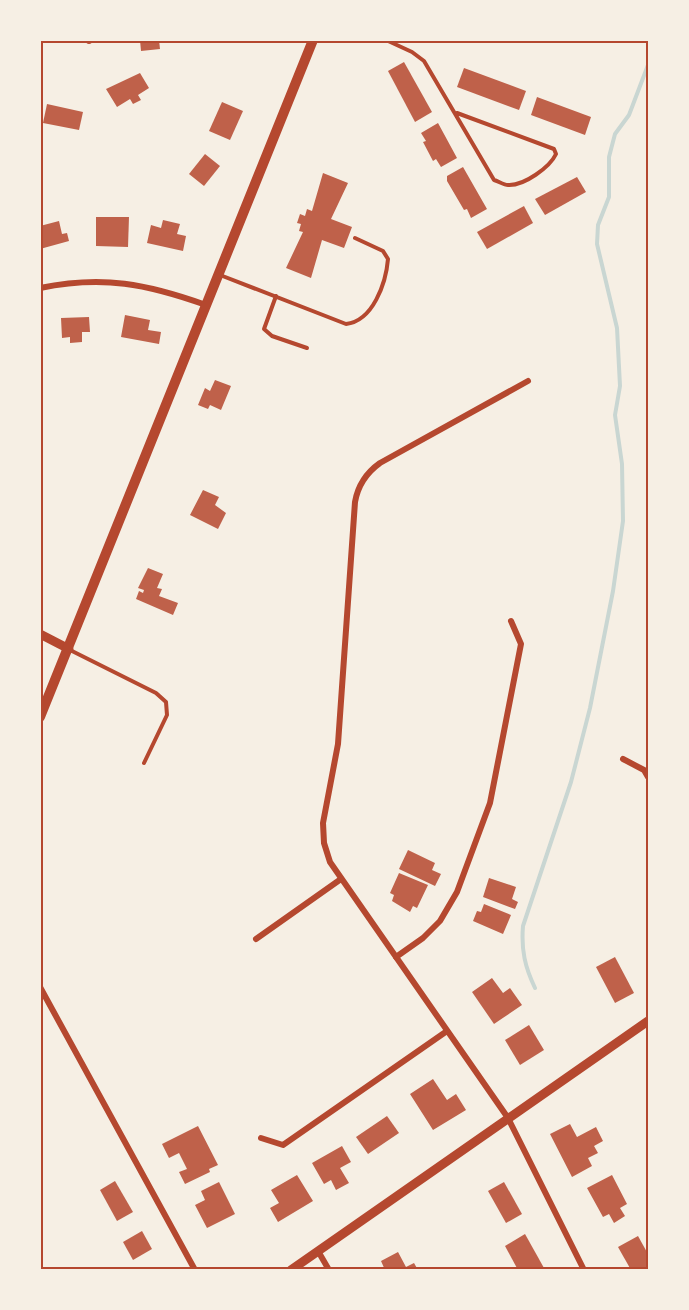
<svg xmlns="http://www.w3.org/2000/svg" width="689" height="1310" viewBox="0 0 689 1310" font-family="'Asap Condensed',sans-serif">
<rect width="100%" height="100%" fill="#f6efe4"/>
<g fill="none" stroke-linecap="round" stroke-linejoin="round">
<path stroke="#c9d6d2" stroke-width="4" d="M 535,988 C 525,967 521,950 523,926 L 571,782 L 590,708 L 613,591 L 623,521 L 622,464 L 615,415 L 620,386 L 617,328 L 597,244 L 598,225 L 609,197 L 609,157 L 615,134 L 629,115 L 648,65"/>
</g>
<g fill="#bf614a">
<path d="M 140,40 L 159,40 L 160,49 L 141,51 Z"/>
<path d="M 404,62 L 432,112 L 415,122 L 388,71 Z"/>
<path d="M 464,68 L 526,91 L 519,110 L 457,87 Z"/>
<path d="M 140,73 L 149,88 L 138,95 L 141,100 L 133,104 L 130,99 L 117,107 L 106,89 Z"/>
<path d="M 537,97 L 591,117 L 585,135 L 531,115 Z"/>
<path d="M 222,102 L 243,111 L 230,140 L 209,131 Z"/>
<path d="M 47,104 L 83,112 L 79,130 L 43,123 Z"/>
<path d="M 438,123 L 457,158 L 441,167 L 436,159 L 433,161 L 423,142 L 426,141 L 421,133 Z"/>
<path d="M 205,154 L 220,166 L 204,186 L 189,174 Z"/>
<path d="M 463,167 L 487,209 L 471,218 L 467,209 L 464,210 L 447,181 L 447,176 Z"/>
<path d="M 323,173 L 348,183 L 331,219 L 352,227 L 344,248 L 322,240 L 311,278 L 286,268 L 303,232 L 299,231 L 301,224 L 297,223 L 300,214 L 305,216 L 307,209 L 312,211 Z"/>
<path d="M 577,177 L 586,192 L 545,215 L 535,199 Z"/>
<path d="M 524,206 L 533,223 L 487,249 L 477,232 Z"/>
<path d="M 96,217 L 129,217 L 128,247 L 96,246 Z"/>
<path d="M 163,220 L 180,224 L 177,234 L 186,236 L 183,251 L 147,243 L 151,225 L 161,228 Z"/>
<path d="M 59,221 L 62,234 L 67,233 L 69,241 L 40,249 L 40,226 Z"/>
<path d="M 125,315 L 150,320 L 148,330 L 161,332 L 159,344 L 121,337 Z"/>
<path d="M 89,317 L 90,332 L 82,332 L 82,342 L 70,343 L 70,337 L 62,338 L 61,318 Z"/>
<path d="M 215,380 L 231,386 L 221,410 L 210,405 L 208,409 L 198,405 L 205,388 L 210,391 Z"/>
<path d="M 203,490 L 219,497 L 215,505 L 226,513 L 218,529 L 190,515 Z"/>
<path d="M 148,568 L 163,574 L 157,588 L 162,589 L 159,596 L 178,603 L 173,615 L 136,599 L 139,591 L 143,593 L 144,590 L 138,588 Z"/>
<path d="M 408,850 L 435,863 L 432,870 L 441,874 L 435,886 L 399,869 Z"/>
<path d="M 399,873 L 428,885 L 417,908 L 413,906 L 410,912 L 392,901 L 394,895 L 390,893 Z"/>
<path d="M 489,878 L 516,887 L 512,899 L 518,902 L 515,909 L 483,897 Z"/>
<path d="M 484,904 L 511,915 L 503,934 L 473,921 L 477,911 L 481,912 Z"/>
<path d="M 615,957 L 634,993 L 615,1003 L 596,967 Z"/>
<path d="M 492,978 L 503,993 L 510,988 L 522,1005 L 494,1024 L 472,992 Z"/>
<path d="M 529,1025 L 544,1050 L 520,1065 L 505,1040 Z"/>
<path d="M 433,1079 L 447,1100 L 456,1094 L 466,1110 L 433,1130 L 410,1094 Z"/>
<path d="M 387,1116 L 399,1133 L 368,1154 L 356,1137 Z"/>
<path d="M 570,1124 L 577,1137 L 596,1127 L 603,1141 L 594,1146 L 598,1153 L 588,1158 L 592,1166 L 572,1177 L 550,1134 Z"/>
<path d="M 198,1126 L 218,1165 L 209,1169 L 210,1172 L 185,1184 L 179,1172 L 187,1169 L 179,1153 L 169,1158 L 162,1144 Z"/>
<path d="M 342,1146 L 351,1162 L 340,1168 L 349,1183 L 336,1190 L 331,1180 L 324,1184 L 312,1163 Z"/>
<path d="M 297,1175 L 313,1201 L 278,1222 L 270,1208 L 279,1203 L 271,1190 Z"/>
<path d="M 612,1175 L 627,1204 L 620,1208 L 625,1216 L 614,1223 L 609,1214 L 603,1217 L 587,1188 Z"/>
<path d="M 115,1181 L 133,1212 L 117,1221 L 100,1190 Z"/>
<path d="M 219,1182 L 235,1214 L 207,1228 L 195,1205 L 205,1200 L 201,1191 Z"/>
<path d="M 504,1182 L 522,1214 L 506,1223 L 488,1191 Z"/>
<path d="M 142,1231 L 152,1249 L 133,1260 L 123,1242 Z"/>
<path d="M 525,1234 L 544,1268 L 541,1270 L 518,1270 L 505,1246 Z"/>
<path d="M 638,1236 L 648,1254 L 648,1268 L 631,1270 L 618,1247 Z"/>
<path d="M 398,1252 L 406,1267 L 414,1263 L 418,1270 L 385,1270 L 381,1261 Z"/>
</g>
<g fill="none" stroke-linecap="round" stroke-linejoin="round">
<g stroke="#b5482f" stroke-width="4">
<path d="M 386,40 L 412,52 L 424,61 L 494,180 C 498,181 504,185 508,185 C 524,186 550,167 556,154 L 554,149 L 457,113"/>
<path d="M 220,275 L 346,324 C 373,321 386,283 388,259 L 383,251 L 355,238"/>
<path d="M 276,296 L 264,329 L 272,336 L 307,348"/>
<path d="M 70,650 L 156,693 L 166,702 L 167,715 L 144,763"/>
</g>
<g stroke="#b5482f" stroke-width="6">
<path d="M 89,40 L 89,41"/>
<path d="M 40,288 C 103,275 147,284 206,305"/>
<path d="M 528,381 L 380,463 C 366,473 358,485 355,502 L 338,744 L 323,823 L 324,843 L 330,862 L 508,1118 L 584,1270"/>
<path d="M 623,759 L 644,770 L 648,777"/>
<path d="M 256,939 L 341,879"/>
<path d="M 396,957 L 423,938 L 440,921 L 457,892 L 490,803 L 521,644 L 511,621"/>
<path d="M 40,987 L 195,1270"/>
<path d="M 261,1138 L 283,1145 L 447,1031"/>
<path d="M 318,1251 L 329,1270"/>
</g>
<g stroke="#b5482f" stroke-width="9">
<path d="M 40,634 L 69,649"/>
<path d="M 291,1270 L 648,1021"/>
</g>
<path stroke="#b5482f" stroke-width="10" d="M 40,717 L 313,40"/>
</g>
<rect width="689" height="1310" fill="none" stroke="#f6efe4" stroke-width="84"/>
<rect x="42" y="42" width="605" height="1226" fill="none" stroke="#b5482f" stroke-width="2"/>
</svg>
